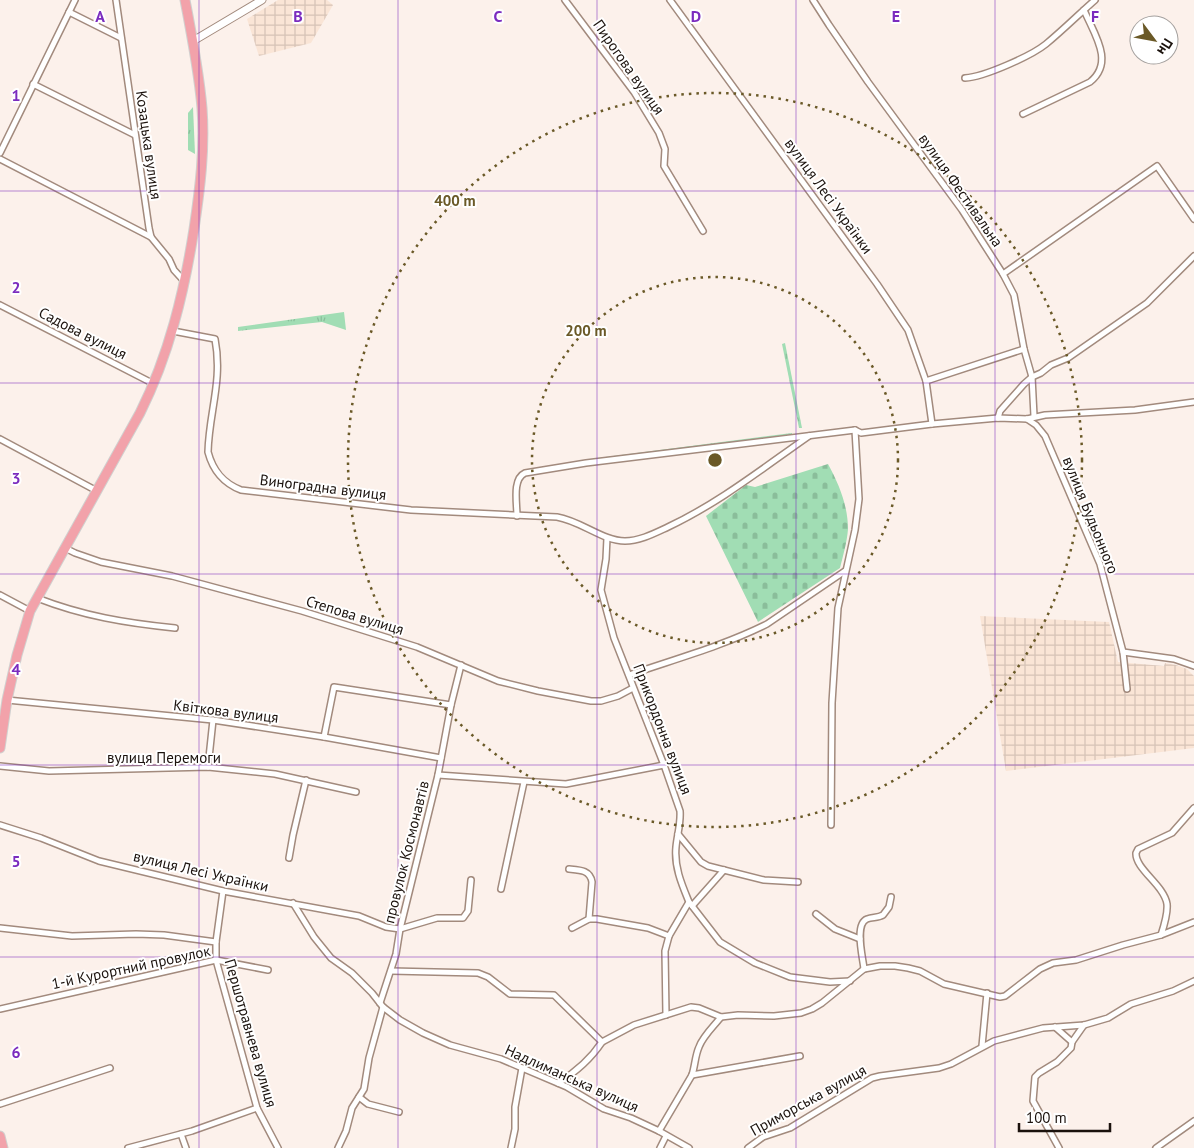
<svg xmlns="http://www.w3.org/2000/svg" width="1194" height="1148" viewBox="0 0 1194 1148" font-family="'PT Sans',sans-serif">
<defs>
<pattern id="industrial-grid" width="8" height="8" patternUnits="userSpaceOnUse" patternTransform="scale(1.25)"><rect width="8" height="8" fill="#fae5d6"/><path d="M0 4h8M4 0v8" fill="none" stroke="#d6c3b6"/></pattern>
<pattern id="grass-tufts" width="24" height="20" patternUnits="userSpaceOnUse" patternTransform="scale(1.25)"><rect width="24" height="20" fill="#a1ddb4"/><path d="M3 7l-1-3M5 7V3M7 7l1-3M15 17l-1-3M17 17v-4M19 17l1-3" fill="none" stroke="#8abd9a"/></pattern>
<pattern id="cemetery-stones" width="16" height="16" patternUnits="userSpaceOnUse" patternTransform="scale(1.25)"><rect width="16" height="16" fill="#a1ddb4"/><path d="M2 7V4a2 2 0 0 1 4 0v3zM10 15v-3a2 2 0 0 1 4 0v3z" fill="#8abd9a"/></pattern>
</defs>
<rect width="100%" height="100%" fill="#fcf1eb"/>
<g fill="url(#industrial-grid)">
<path d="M 278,0 L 327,0 L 333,5 L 311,43 L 259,56 L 247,19 Z"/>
<path d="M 980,616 L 1109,622 L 1118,662 L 1164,666 L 1165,663 L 1176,665 L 1187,669 L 1194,676 L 1194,748 L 1006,771 Z"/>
</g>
<g fill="url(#grass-tufts)">
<path d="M 193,107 L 195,154 L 188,150 L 188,113 Z"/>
<path d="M 344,312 L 346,330 L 322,322 L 238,331 L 238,327 Z"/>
<path d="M 785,343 L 802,428 L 799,428 L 782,344 Z"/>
<path d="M 792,433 L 792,435 L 600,460 L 598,458 Z"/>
</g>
<path fill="url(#cemetery-stones)" d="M 828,464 C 839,484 848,506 848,529 C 847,542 843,556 840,568 L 758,622 L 706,516 L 746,485 L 755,487 Z"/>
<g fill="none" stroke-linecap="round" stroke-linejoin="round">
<g stroke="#a28a7d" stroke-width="8">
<g id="minor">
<path d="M 116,0 L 149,228 L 151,237 L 169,259 L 174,270 L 185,282"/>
<path d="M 565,0 L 634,92 L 659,133 L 665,149 L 664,166 L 703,231"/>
<path d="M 670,0 L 877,284 L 908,330 L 926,381 L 932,424"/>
<path d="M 813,0 L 829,25 L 868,82 L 962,210 L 1003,274 L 1014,295 L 1024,349 L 1032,377 L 1034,416"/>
<path d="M 69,12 L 121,38"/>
<path d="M 965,78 C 984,77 1031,56 1046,44 C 1063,30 1079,14 1095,0"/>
<path d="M 33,84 L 135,135"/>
<path d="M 1023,114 L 1090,82 C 1115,62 1094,34 1084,10"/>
<path d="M 0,153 L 75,0"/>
<path d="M 0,159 L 151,237"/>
<path d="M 1003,274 L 1157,166 L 1194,219"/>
<path d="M 0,305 L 154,384"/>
<path d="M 173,331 L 215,339 C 223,381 209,412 208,452 C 213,471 223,483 241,490 L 411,510 L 557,517 C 581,521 603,541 625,541 C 640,541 655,533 668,527 C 719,503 763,468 809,436"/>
<path d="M 926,381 L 1024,349"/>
<path d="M 998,418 L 1000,411 L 1024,384 L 1032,377 L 1041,373 L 1051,365 L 1068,358 L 1147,303 L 1194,256"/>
<path d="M 1027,419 L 1036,425 L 1045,436 L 1100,564 L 1123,652 L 1127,689"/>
<path d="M 0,439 L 97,491"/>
<path d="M 517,516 C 517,503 512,479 525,473 L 586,463 L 855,430 L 861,433 L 932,424 L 998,418 L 1027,419 L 1045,415 L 1135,410 L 1194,402"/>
<path d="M 607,538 L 606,559 L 601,590 L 614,638 L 664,765 L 680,811 C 681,824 677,835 676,847 C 674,867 682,885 689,902 L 669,936 L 665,951 L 666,1015"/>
<path d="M 65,548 L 75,553 L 101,562 L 172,576 L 302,611 L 417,647 L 498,681 L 538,691 L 591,701 L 601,701 L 618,696 L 633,688"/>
<path d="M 0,595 L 30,611"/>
<path d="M 37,598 C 83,616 126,623 175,628"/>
<path d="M 1123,652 L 1174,659 L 1194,666"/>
<path d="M 629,675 C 675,659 723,646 767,624 L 845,571"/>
<path d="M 7,700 L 213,720 L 324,737 L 441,758"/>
<path d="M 324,737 L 334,687 L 451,705"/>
<path d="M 0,766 L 49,771 L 208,767 L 275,774 L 356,792"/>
<path d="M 208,767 L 213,720"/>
<path d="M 438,775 L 566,784 L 664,765"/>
<path d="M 0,825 L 41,838 L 99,861 L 223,891 L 359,916 L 386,927 L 400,929 L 437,918 L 463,918 L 468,911 L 471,880"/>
<path d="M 831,825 L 832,703 L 838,608 L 855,530 L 859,499 L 855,430"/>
<path d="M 678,834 L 701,862 L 708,866 L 764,880 L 798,882"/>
<path d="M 289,858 L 293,835 L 306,780"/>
<path d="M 569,869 C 580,870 590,870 592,882 L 589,919"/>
<path d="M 501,889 L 524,782"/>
<path d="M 223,891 L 216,942 L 216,960 L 257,1108 L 278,1148"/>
<path d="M 689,902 L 720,942 L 755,963 L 790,977 L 830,982 L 850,981"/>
<path d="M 293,903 L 314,937 L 331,958 L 352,973 L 372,993 L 383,1007 L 400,1020 L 423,1033 L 450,1045 L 501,1059 L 567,1087 L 604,1109 L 631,1118 L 659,1131 L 689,1148"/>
<path d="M 692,906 L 724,870"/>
<path d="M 816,914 L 835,929 L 860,939"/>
<path d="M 0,928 L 72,936 L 136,934 L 164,935 L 216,942"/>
<path d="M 572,928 L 589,919 L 597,919 L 648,928 L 669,936"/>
<path d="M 1161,935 C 1164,926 1168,914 1167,904 C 1164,885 1135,869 1136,853 L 1138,849 L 1172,833 L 1194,808"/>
<path d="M 864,969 C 863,958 854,924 867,919 C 873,917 878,918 883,915 L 889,907 L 891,897"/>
<path d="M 391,971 L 478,973 L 488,977 L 510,994 L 554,995 L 602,1042 L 634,1025 L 691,1007 L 699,1008 L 721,1017"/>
<path d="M 380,1003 L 396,954 L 400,929 L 438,775 L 451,705 L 461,665"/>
<path d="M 0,1009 L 216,960 L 268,970"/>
<path d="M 1055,1027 L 1072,1042"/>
<path d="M 982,1046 L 987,993"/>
<path d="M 692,1075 L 800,1056"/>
<path d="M 558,1083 C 576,1072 590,1060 602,1042"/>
<path d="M 359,1097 L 368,1104 L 399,1112"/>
<path d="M 0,1104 L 110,1068"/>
<path d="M 659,1131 L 692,1075 C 695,1066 695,1056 699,1047 C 703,1036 714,1026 721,1017 L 738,1015 L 774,1016 L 801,1013 L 812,1009 L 822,1003 L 864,969 L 880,966 L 895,966 L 908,968 L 920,971 L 944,984 L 1000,997 L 1005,996 L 1040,969 L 1053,963 L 1076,960 L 1123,945 L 1161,935 L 1194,922"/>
<path d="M 181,1134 L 186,1148"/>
<path d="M 128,1148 L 192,1131 L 257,1108"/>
<path d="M 338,1148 L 346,1131 L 352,1108 L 364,1089 L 369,1058 L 383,1007"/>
<path d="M 511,1148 L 515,1129 L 515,1107 L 522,1068"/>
<path d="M 660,1148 L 666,1136"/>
<path d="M 748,1148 L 763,1137 L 790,1128 L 872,1078 L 880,1076 L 939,1068 L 951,1064 L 994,1041 L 1043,1028 L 1084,1025 L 1108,1018 L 1131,1004 L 1173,991 L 1194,981"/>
<path d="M 1059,1148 L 1033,1101 L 1035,1077 L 1039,1073 L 1057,1062 L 1071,1048 L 1072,1042 L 1084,1025"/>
<path d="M 1156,1148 L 1194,1121"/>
</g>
</g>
<g stroke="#a28a7d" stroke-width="9">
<path id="tertiary" d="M 193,41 L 262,0"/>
</g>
<g stroke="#d1d0cf" stroke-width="11">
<g id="trunk">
<path d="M 0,748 L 7,700 L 17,655 L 30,611 L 140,413 C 169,355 184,293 194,229 C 200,189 205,149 202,108 C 199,72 192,36 185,0"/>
<path d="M 0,1136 L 3,1148"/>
</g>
</g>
<use href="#minor" stroke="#fff" stroke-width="5"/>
<use href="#tertiary" stroke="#fff" stroke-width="7"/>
<use href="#trunk" stroke="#f2a2aa" stroke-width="9"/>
</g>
<path fill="none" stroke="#7b2cbf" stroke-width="1" stroke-opacity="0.55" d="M 199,0 L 199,1148M 398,0 L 398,1148M 597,0 L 597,1148M 796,0 L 796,1148M 995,0 L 995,1148M 0,191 L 1194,191M 0,383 L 1194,383M 0,574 L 1194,574M 0,765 L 1194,765M 0,957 L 1194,957"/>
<g fill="none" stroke="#6a5927" stroke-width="2.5" stroke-dasharray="2.5 5">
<circle cx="715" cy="460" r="183"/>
<circle cx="715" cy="460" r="367"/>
</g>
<g text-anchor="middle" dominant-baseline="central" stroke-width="4" stroke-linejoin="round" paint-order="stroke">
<g font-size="15" fill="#1b120d" stroke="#fff">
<text transform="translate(629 67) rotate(55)">Пирогова вулиця</text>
<text transform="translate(149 145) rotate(82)">Козацька вулиця</text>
<text transform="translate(961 190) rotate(55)">вулиця Фестивальна</text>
<text transform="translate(829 196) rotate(54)">вулиця Лесі Українки</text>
<text transform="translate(83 333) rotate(27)">Садова вулиця</text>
<text transform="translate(323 487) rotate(7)">Виноградна вулиця</text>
<text transform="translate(1091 515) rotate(68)">вулиця Будьонного</text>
<text transform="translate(355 615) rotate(17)">Степова вулиця</text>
<text transform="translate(226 711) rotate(7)">Квіткова вулиця</text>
<text transform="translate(663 729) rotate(69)">Прикордонна вулиця</text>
<text x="164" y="757">вулиця Перемоги</text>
<text transform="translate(406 852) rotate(-76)">провулок Космонавтів</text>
<text transform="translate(201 871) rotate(13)">вулиця Лесі Українки</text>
<text transform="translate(131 967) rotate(-12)">1-й Курортний провулок</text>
<text transform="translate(251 1033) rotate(74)">Першотравнева вулиця</text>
<text transform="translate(572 1078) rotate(24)">Надлиманська вулиця</text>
<text transform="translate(808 1100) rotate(-29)">Приморська вулиця</text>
</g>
</g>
<g font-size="16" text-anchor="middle" font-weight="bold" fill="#7b2cbf" stroke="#fff" stroke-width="4" stroke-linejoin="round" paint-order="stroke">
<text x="100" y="22">A</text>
<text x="298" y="22">B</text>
<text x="498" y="22">C</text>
<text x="696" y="22">D</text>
<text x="896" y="22">E</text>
<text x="1095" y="22">F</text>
<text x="16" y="101">1</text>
<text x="16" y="293">2</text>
<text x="16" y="484">3</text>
<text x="16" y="675">4</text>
<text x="16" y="867">5</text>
<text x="16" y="1058">6</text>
</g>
<circle cx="715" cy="460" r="8" fill="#6a5927" stroke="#fff" stroke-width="2.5"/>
<g font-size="15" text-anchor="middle" font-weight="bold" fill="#6a5927" stroke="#fff" stroke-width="4" stroke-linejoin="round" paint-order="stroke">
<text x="455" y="206">400 m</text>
<text x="586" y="336">200 m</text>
</g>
<g transform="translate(1154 40) rotate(122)"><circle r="24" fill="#ffffff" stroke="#a4a09e"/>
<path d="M0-4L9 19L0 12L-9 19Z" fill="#6a5927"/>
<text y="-8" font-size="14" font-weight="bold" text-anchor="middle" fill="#1b120d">Пн</text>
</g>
<path d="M1019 1123v8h91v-8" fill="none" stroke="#1b120d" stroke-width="2.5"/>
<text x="1026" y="1123" font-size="15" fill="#1b120d" stroke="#ffffff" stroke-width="4" paint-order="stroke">100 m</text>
</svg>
